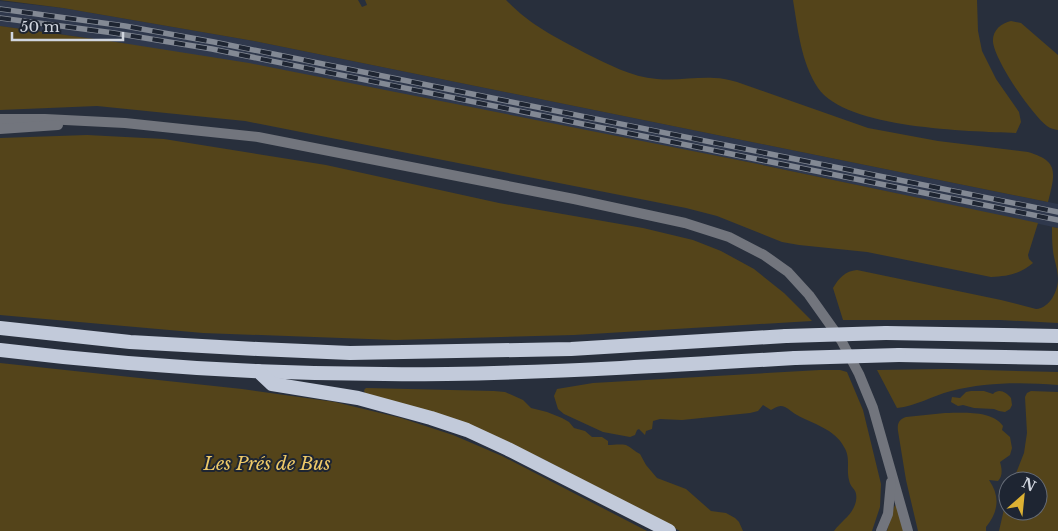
<svg xmlns="http://www.w3.org/2000/svg" width="1058" height="531" viewBox="0 0 1058 531" font-family="'Libre Baskerville',serif">
<rect width="100%" height="100%" fill="#282f3c"/>
<path fill="#2f384c" d="M 0,1 L 63,8 L 254,41 L 1058,204 L 1058,228 L 748,162 L 116,42 L 0,26 Z"/>
<g fill="#54441a">
<path d="M 0,0 L 358,0 L 362,7 L 367,5 L 365,0 L 506,0 C 530,25 555,37 585,53 C 608,64 631,77 657,79 C 676,81 695,77 714,78 C 722,78 729,80 737,82 L 868,128 L 938,141 L 1028,152 C 1058,161 1056,171 1048,202 L 254,41 L 63,8 Z"/>
<path d="M 793,0 L 977,0 L 978,31 L 982,51 L 996,79 L 1019,112 L 1021,122 L 1016,133 C 969,131 846,129 818,88 C 801,62 798,30 793,0 Z"/>
<path d="M 1011,21 L 1021,23 L 1058,55 L 1058,130 C 1054,129 1051,129 1047,126 C 1032,115 995,61 993,42 C 992,31 1001,23 1011,21 Z"/>
<path d="M 0,26 L 116,42 L 249,63 L 748,162 L 1038,223 L 1028,255 L 1029,259 L 1033,263 C 1020,274 1008,276 991,277 L 867,252 L 799,245 L 782,242 L 717,216 L 686,208 L 245,121 L 97,106 L 0,110 Z"/>
<path d="M 87,135 L 164,139 L 326,165 L 499,203 L 643,228 L 693,240 L 721,251 L 754,269 L 784,293 L 812,321 L 574,335 L 395,340 L 203,333 L 0,315 L 0,138 Z"/>
<path d="M 1052,227 L 1058,228 L 1058,323 L 1000,320 L 843,320 L 833,288 C 839,278 845,271 857,270 L 1001,300 L 1036,309 C 1050,308 1058,291 1058,279 C 1058,269 1054,260 1053,251 C 1052,243 1052,235 1052,227 Z"/>
<path d="M 0,363 L 242,389 L 335,402 L 401,418 L 453,435 L 502,456 L 647,531 L 0,531 Z"/>
<path d="M 946,369 L 1058,372 L 1058,385 C 1022,382 986,382 951,391 C 932,396 916,406 897,408 L 877,370 Z"/>
<path d="M 820,370 L 840,370 L 847,372 L 863,410 L 881,484 L 880,507 L 872,531 L 834,531 C 842,520 853,515 856,501 C 858,488 851,490 849,480 C 846,468 851,458 844,447 C 835,429 813,424 797,415 C 793,413 789,409 785,407 C 779,404 775,408 771,410 L 763,405 L 758,411 L 750,413 L 682,420 L 660,419 L 653,421 L 652,429 L 646,431 L 645,435 L 639,429 L 637,430 L 635,435 L 630,437 L 603,432 L 564,414 L 558,409 L 554,396 L 557,389 L 593,383 Z"/>
<path d="M 366,388 L 494,391 L 505,392 L 523,400 L 531,408 L 547,412 L 562,418 L 569,422 L 574,428 L 585,431 L 592,437 L 602,437 L 608,441 L 608,445 C 613,445 620,444 626,445 C 631,447 635,452 640,454 L 646,465 L 657,478 L 686,489 L 711,511 L 726,513 L 735,518 L 739,522 L 743,531 L 680,531 L 539,457 L 427,411 L 365,394 L 364,390 Z"/>
<path d="M 971,391 L 984,391 L 993,394 C 999,388 1006,392 1011,398 L 1012,405 L 1010,409 L 1005,412 L 999,411 L 994,409 L 974,408 L 963,405 L 958,406 L 951,402 L 952,397 L 960,398 L 966,392 Z"/>
<path d="M 1031,391 L 1058,392 L 1058,531 L 999,531 L 1008,492 L 1008,511 L 1038,511 L 1038,481 L 1013,481 L 1024,453 L 1027,433 L 1025,397 L 1027,393 Z"/>
<path d="M 945,413 C 962,413 992,410 1003,426 L 1002,430 L 1010,437 L 1012,448 L 1010,455 L 1000,462 C 1002,469 1003,476 998,481 L 989,480 C 1000,496 999,511 986,527 L 986,531 L 918,531 L 906,480 L 898,431 C 897,424 899,419 906,417 Z"/>
<path d="M 897,503 L 904,531 L 887,531 L 894,507 Z"/>
</g>
<g fill="none" stroke-linecap="round" stroke-linejoin="round">
<g stroke="#72757d" stroke-width="10">
<path d="M 0,119 L 45,119 L 125,123 L 258,137 L 574,199 L 685,223 L 729,237 L 764,255 L 788,272 L 809,295 L 841,340 L 859,374 L 873,408 L 908,531"/>
<path d="M 0,129 L 58,125"/>
<path d="M 881,531 L 888,514 L 891,482"/>
</g>
<g stroke="#c2cada" stroke-width="14">
<path d="M 0,328 L 130,342 L 258,349 L 350,353 L 571,349 L 786,336"/>
<path d="M 886,333 L 1058,336"/>
<path d="M 0,350 C 148,368 298,376 447,374 C 563,372 679,365 795,358"/>
<path d="M 899,355 L 1058,358"/>
<path d="M 258,371 L 272,384 L 358,398 L 431,418 L 467,430 L 508,449 L 669,531"/>
</g>
<g stroke="#838994" stroke-width="5.5">
<g id="rail">
<path d="M 0,9 L 125,26 L 214,42 L 1058,212"/>
<path d="M 0,18 L 114,33 L 212,49 L 1058,220"/>
</g>
</g>
<use href="#rail" stroke="#1e2532" stroke-width="4" stroke-dasharray="11" stroke-linecap="butt"/>
<g stroke="#c2cada" stroke-width="14">
<path d="M 786,336 L 886,333"/>
<path d="M 795,358 L 899,355"/>
</g>
</g>
<g text-anchor="middle" dominant-baseline="central" stroke-width="4" stroke-linejoin="round" paint-order="stroke">
<g font-size="18" font-style="italic" fill="#eec969" stroke="#1e2532">
<text x="267" y="464">Les Prés de Bus</text>
</g>
</g>
<g transform="translate(1023 496) rotate(27)"><circle r="24" fill="#1e2532" stroke="#666c77"/>
<path d="M0-4L9 19L0 12L-9 19Z" fill="#ddb133"/>
<text y="-8" font-size="14" font-weight="bold" text-anchor="middle" fill="#d1d6df">N</text>
</g>
<path d="M12 32v8h111v-8" fill="none" stroke="#d1d6df" stroke-width="2.5"/>
<text x="20" y="32" font-size="15" fill="#d1d6df" stroke="#1e2532" stroke-width="4" paint-order="stroke">50 m</text>
</svg>
